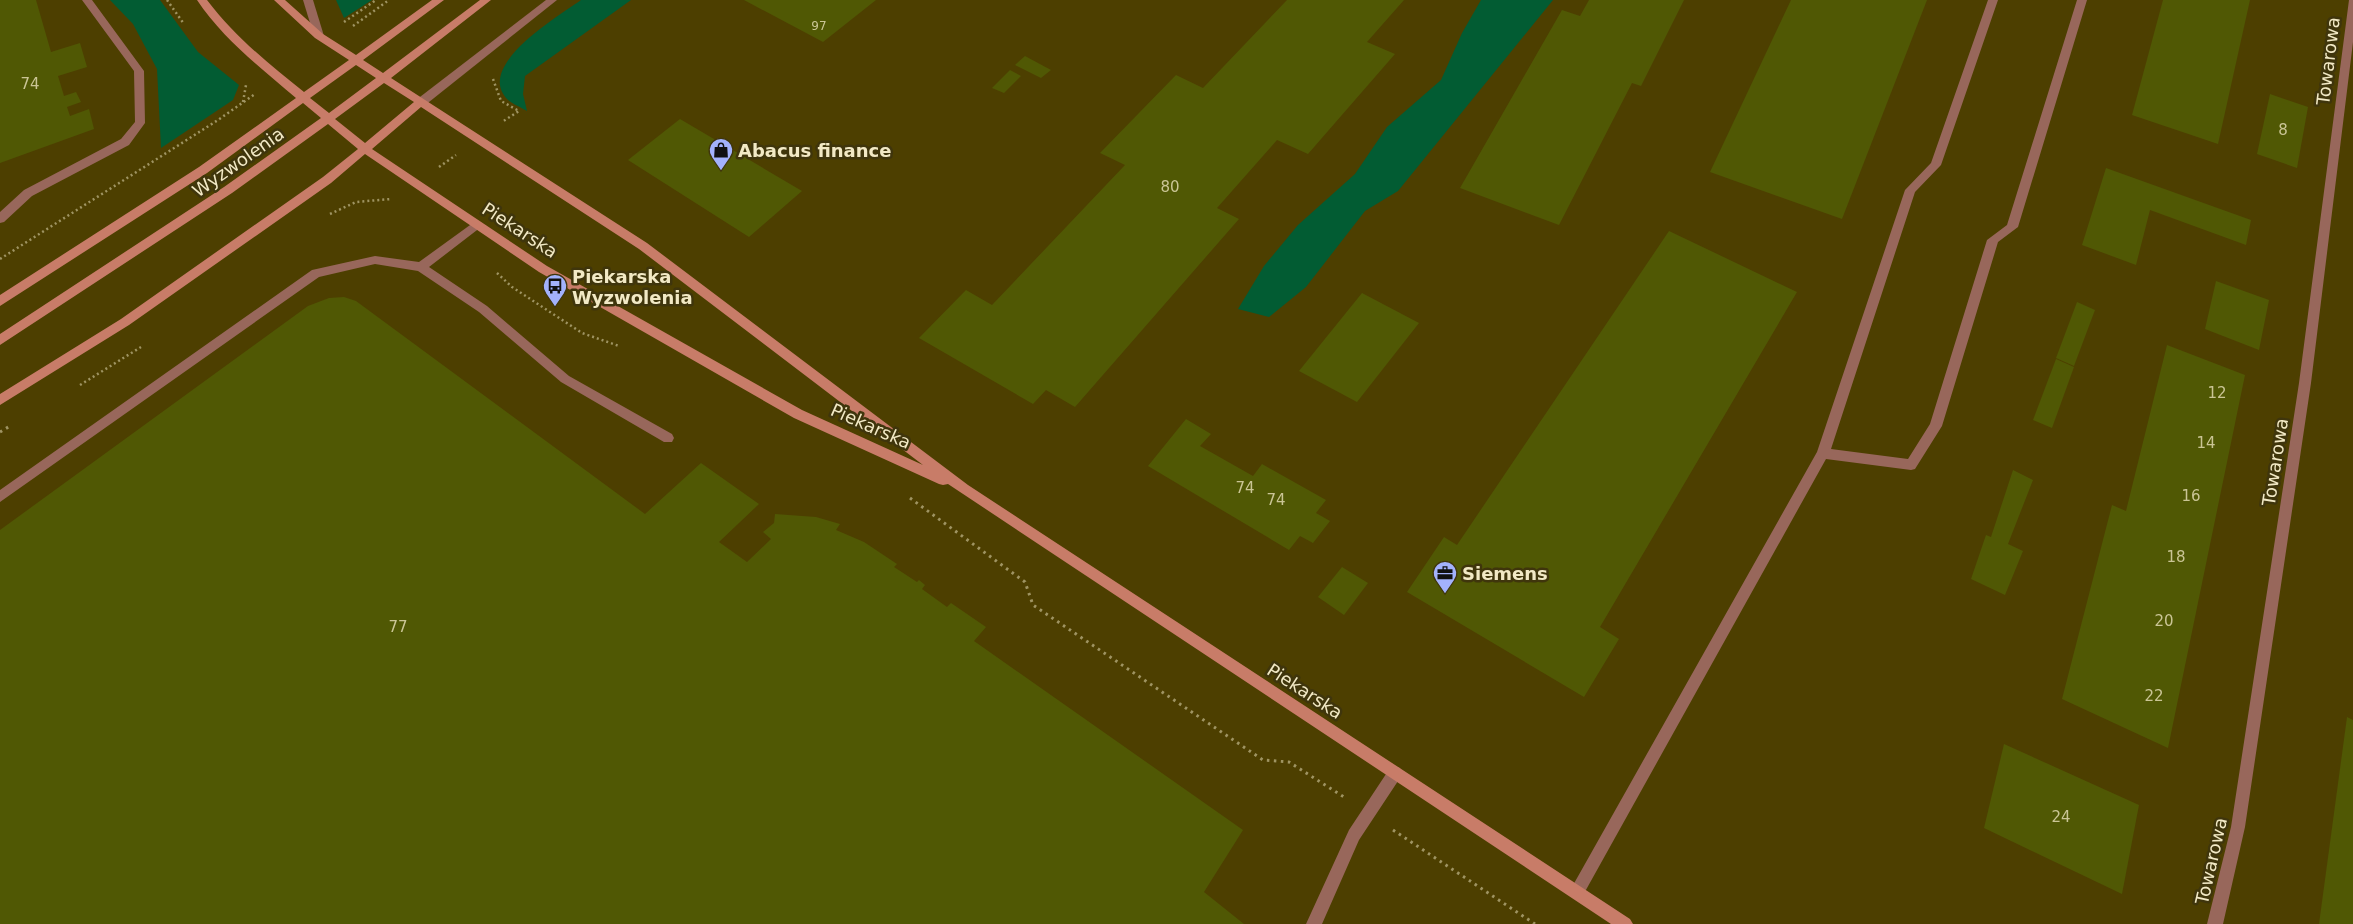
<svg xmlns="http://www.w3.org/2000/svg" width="2353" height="924" viewBox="0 0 2353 924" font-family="'DejaVu Sans',sans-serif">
<rect width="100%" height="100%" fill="#4d3f00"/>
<g fill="#025c33">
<path d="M 110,0 L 160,0 L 198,52 L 239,85 L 233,100 L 161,148 L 157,69 L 133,24 Z"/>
<path d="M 336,0 L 372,0 L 344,18 Z"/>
<path d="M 581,0 L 631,0 L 525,76 L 523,94 L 527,111 C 521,107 512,104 507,99 C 475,65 559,16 581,0 Z"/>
<path d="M 1481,0 L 1553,0 L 1398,191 L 1365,211 L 1306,287 L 1269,317 L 1238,309 L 1264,266 L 1298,225 L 1355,174 L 1387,127 L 1441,80 L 1462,33 Z"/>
</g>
<g fill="#505804">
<path d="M 0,0 L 36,0 L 51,52 L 80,43 L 87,67 L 58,76 L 64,96 L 76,92 L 81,102 L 67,107 L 70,116 L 89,109 L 94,129 L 0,163 Z"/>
<path d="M 744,0 L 876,0 L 823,42 Z"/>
<path d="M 1287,0 L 1404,0 L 1367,42 L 1395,54 L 1308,154 L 1277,140 L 1217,208 L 1239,219 L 1075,407 L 1046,390 L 1033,404 L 919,338 L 966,290 L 992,305 L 1125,165 L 1100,153 L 1176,75 L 1203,88 Z"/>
<path d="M 1589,0 L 1684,0 L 1641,86 L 1632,83 L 1559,225 L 1460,188 L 1562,10 L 1580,16 Z"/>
<path d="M 1791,0 L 1927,0 L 1842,219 L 1710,172 Z"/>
<path d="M 2163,0 L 2250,0 L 2218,144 L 2132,115 Z"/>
<path d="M 1025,56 L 1051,70 L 1041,78 L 1015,65 Z"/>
<path d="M 1010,70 L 1021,76 L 1004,93 L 992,88 Z"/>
<path d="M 2270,94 L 2308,107 L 2297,168 L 2257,154 Z"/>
<path d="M 680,119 L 802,191 L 749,237 L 628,160 Z"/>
<path d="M 2106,168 L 2251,220 L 2246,245 L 2150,210 L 2136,265 L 2082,245 Z"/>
<path d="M 1669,231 L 1797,292 L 1600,627 L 1619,639 L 1584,697 L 1407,592 L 1444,537 L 1457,545 Z"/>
<path d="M 2216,281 L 2269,300 L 2259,350 L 2205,329 Z"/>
<path d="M 1362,293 L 1419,323 L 1357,402 L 1299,371 Z"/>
<path d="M 344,297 L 356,301 L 645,514 L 701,463 L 759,504 L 719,542 L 747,562 L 771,539 L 763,532 L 774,523 L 775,514 L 816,517 L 840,524 L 836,530 L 864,542 L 897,564 L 894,567 L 917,582 L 919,580 L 925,585 L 922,589 L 947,607 L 951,603 L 986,627 L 974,641 L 1243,830 L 1204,892 L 1244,924 L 0,924 L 0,530 L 308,306 L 329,298 Z"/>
<path d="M 2077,302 L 2095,310 L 2074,366 L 2056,358 Z"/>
<path d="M 2167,345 L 2245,375 L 2168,748 L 2062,699 L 2112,505 L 2126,511 Z"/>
<path d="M 2056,359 L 2074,367 L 2052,428 L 2033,420 Z"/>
<path d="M 1186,419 L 1211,434 L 1200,446 L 1253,476 L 1262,464 L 1326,500 L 1316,513 L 1330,521 L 1313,543 L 1300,536 L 1289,550 L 1148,466 Z"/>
<path d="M 2013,470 L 2033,480 L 2008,544 L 2023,551 L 2005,595 L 1971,579 L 1986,535 L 1991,537 Z"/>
<path d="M 1342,567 L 1368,583 L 1344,615 L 1318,597 Z"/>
<path d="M 2347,717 L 2353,720 L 2353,924 L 2319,924 Z"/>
<path d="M 2004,744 L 2139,805 L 2122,894 L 1984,828 Z"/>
</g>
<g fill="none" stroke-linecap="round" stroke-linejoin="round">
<g stroke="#9f9462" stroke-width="2.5" stroke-dasharray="2 3" stroke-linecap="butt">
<path d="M 167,0 L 184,24"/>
<path d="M 344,22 L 376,0"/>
<path d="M 353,26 L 389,0"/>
<path d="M 493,79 L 501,101 L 519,111 L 502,122"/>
<path d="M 243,102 L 246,85"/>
<path d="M 439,167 L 456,155"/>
<path d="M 330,214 L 356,202 L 391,199"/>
<path d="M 0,259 L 218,120 L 255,94"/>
<path d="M 497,273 L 512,287 L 582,333 L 619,346"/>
<path d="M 80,385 L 141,347"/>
</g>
<g stroke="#9f9462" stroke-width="3" stroke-dasharray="2.5 4.5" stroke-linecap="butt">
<path d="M 0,432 L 10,426"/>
<path d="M 910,498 L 1025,582 L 1033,605 L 1263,760 L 1289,762 L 1344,797"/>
<path d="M 1393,830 L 1535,924"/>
</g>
<g fill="#98675b" fill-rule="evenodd">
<path d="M 82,0 L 92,0 L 144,71 L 145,123 L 129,145 L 32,196 L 4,222 L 0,223 L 0,212 L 24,190 L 121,139 L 135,122 L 134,71 Z"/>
<path d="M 303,0 L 313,0 L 324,36 L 323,38 L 319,39 L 314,36 Z"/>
<path d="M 1988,0 L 1998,0 L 1941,165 L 1915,192 L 1831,449 L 1908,459 L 1930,424 L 1987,240 L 2007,225 L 2077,0 L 2087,0 L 2018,227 L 1998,242 L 1942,426 L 1915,469 L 1911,470 L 1826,459 L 1582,897 L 1577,900 L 1572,897 L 1569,892 L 1572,887 L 1817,452 L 1905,190 L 1931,163 Z"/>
<path d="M 477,220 L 483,224 L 481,227 L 429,267 L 487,306 L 569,376 L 672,434 L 674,438 L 672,442 L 664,442 L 561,382 L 479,312 L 418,271 L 375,264 L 319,277 L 0,502 L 0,490 L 312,270 L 375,256 L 419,262 Z"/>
<path d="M 1395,766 L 1400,768 L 1402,773 L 1400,778 L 1359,840 L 1322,924 L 1306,924 L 1349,830 L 1390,768 Z"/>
</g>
<g fill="#98675b" fill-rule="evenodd">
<path d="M 546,0 L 557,0 L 424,106 L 416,106 L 416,100 Z"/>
<path d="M 2349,0 L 2353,0 L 2353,42 L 2311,383 L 2245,827 L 2223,924 L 2207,924 L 2231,827 L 2299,383 Z"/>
</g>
<path fill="#c87c68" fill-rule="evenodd" d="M 197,0 L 207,0 C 234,36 269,64 304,92 L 349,60 L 315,38 L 274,0 L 285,0 L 323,34 L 356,55 L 432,0 L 444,0 L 363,60 L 383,73 L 480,0 L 491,0 L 391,78 L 647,243 L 968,485 L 1630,919 L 1633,924 L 1611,924 L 948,484 L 943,485 L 939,484 L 794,418 L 539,272 L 365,154 L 331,183 L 129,325 L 0,405 L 0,394 L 121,319 L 323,177 L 358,149 L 328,124 L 232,193 L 0,345 L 0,334 L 224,187 L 321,118 L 303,103 L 207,173 L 0,306 L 0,295 L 199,167 L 296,98 C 261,68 223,39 197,0 ZM 356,65 L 376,78 L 329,113 L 310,98 ZM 384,83 L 414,102 L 365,143 L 335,119 ZM 421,107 L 639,249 L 923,465 L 802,410 L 547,266 L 372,149 Z"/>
</g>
<defs>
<g id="shop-pin" transform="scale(1.25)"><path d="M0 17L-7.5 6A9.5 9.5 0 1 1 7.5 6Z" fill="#a3b2fc" stroke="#3f350c"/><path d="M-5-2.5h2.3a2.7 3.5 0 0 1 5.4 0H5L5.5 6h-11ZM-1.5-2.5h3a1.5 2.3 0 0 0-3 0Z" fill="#111"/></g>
<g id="bus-pin" transform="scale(1.25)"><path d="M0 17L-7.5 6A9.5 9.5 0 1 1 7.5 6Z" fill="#a3b2fc" stroke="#3f350c"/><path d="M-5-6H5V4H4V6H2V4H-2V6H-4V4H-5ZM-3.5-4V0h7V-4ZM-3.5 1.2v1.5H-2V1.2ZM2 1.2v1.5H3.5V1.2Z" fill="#111"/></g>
<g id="office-pin" transform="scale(1.25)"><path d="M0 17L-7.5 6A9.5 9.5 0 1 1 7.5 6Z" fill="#a3b2fc" stroke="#3f350c"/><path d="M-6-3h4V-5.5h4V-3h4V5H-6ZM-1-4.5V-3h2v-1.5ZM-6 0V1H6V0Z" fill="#111"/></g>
</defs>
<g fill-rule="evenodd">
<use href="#shop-pin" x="721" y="150"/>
<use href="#bus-pin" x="555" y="286"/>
<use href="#office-pin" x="1445" y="573"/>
</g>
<g text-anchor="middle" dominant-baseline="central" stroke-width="5" stroke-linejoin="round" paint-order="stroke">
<g font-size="12" fill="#cac595">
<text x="819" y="26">97</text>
</g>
<g font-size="15" fill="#cac595">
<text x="30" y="84">74</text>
<text x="2283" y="130">8</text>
<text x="1170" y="187">80</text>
<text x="2217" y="393">12</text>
<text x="2206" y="443">14</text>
<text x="1245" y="488">74</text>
<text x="2191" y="496">16</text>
<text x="1276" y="500">74</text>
<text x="2176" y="557">18</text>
<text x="2164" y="621">20</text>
<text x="398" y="627">77</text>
<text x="2154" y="696">22</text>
<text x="2061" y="817">24</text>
</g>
<g font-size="18" fill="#f2e9c5" stroke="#3f350c">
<text transform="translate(2328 61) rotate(-83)">Towarowa</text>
<text transform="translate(238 162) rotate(-35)">Wyzwolenia</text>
<text transform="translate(520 230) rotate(33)">Piekarska</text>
<text transform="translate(871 426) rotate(24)">Piekarska</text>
<text transform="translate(2275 462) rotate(-81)">Towarowa</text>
<text transform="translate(1305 691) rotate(33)">Piekarska</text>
<text transform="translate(2211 861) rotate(-77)">Towarowa</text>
</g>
<g font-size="18" font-weight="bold" fill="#f2e9c5" stroke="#3f350c" text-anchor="start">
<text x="738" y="150">Abacus finance</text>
<text x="572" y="276">Piekarska<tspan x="572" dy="21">Wyzwolenia</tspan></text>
<text x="1462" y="573">Siemens</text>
</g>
</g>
</svg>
